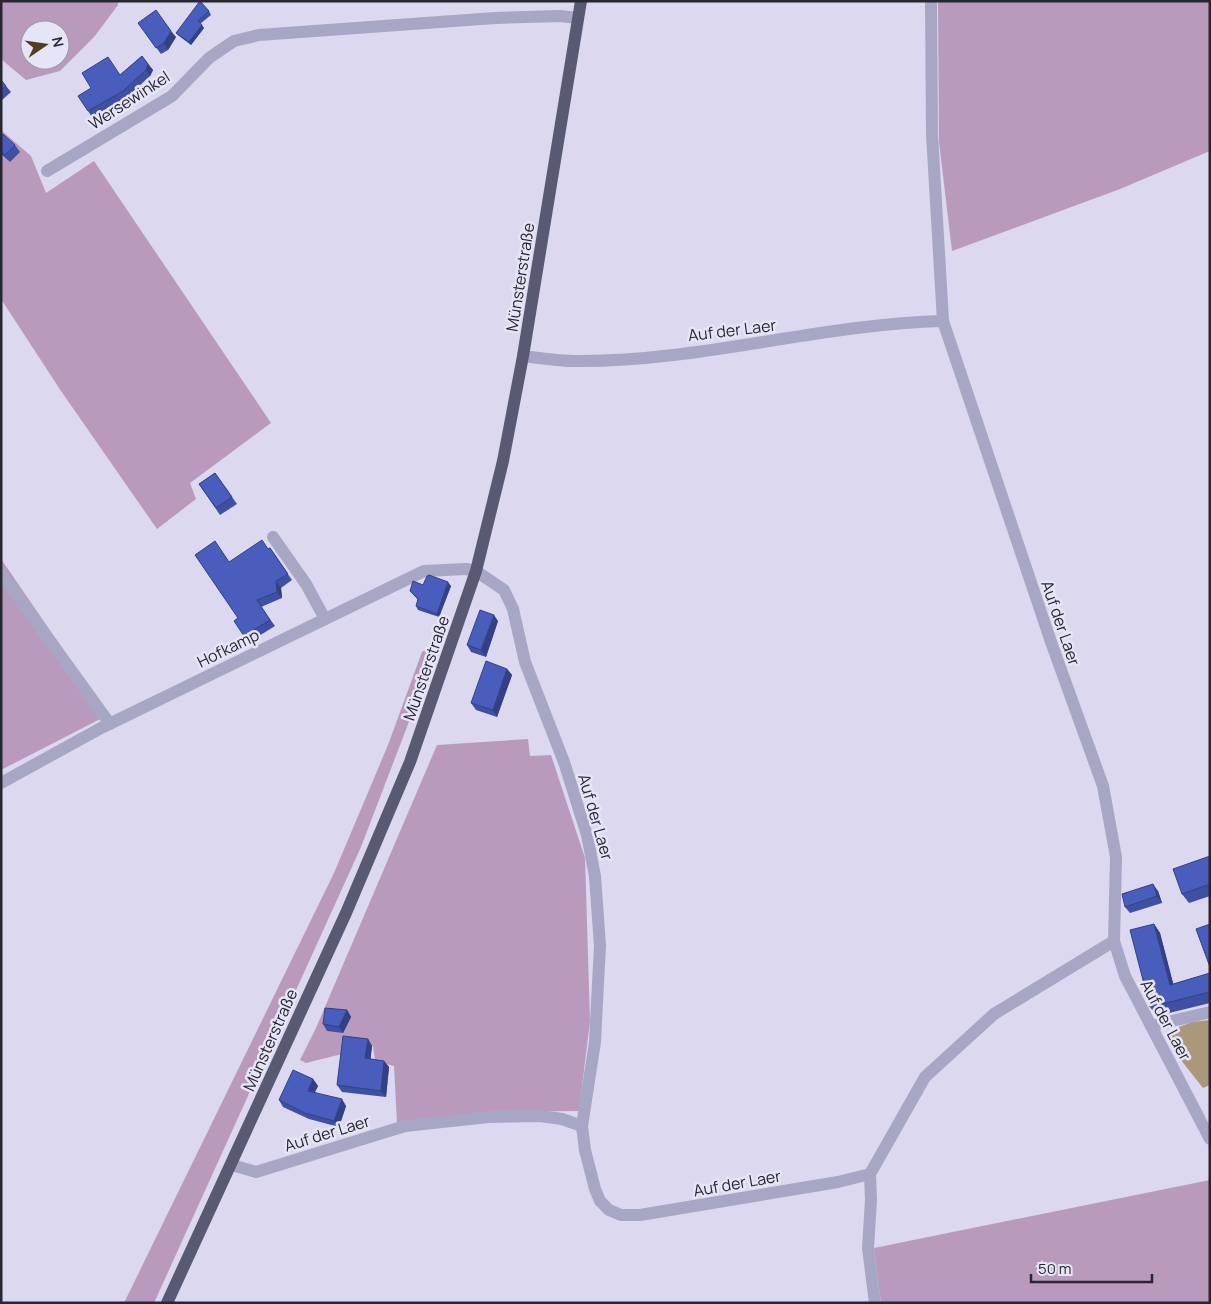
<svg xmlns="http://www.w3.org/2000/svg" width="1211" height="1304" viewBox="0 0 1211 1304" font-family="Manrope,sans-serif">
<rect width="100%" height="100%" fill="#dbd8ef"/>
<g fill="#b99abc" fill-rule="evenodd">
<path d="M 1,1 L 118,1 L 118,5 L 94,37 L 60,71 L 26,80 L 1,59 ZM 30,30 L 60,30 L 60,60 L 30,60 Z"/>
<path d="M 938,1 L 1210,1 L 1210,151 L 1120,189 L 952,251 L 939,142 Z"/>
<path d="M 1,130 L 31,156 L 46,193 L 94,161 L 271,423 L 190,483 L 196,499 L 157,529 L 61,391 L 1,299 Z"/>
<path d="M 1,559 L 108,715 L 1,770 Z"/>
<path d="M 441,638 L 361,847 L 154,1303 L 124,1303 L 334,873 L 388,745 L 422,652 Z"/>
<path d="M 528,739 L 530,756 L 551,755 L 585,858 L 590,1021 L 579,1111 L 483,1112 L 397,1123 L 394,1066 L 375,1061 L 373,1046 L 349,1042 L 346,1053 L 306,1063 L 300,1060 L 316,1028 L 437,745 Z"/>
<path d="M 1210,1180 L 1210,1303 L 881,1303 L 874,1248 Z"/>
</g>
<path fill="#a9987a" d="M 1210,1020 L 1210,1085 L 1203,1088 L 1177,1055 L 1176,1045 L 1170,1034 L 1171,1030 L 1192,1022 Z"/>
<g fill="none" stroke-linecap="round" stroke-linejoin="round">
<g stroke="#a7a6c5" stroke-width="12">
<path d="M 47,171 L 172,96 L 209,58 L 234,41 L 259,35 L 495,18 L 560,16 L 578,18"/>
<path d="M 523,356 C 541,358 559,361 576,361 C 700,362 820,324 943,321"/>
<path d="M 273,537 L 306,584 L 325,619"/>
<path d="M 1,573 L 110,724"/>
<path d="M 1,783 L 101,728 L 424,571 L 466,569 L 476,571 L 504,590 L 513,609 L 525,662 L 564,762 L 587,835 L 595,876 L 600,946 L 598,983 L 595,1042 L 582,1126 L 585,1150 L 595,1189 L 600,1201 L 609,1210 L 621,1215 L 640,1215 L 838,1182 L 870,1174"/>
<path d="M 1114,941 L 1125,976 L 1210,1139"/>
<path d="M 1151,1026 L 1210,1012"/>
<path d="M 232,1165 L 256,1172 L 405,1126 L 488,1117 L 540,1116 L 562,1119 L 582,1126"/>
<path d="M 875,1303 L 868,1248 L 871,1200 L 870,1174 L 925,1077 L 994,1014 L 1114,941 L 1116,857 L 1103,786 L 1051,642 L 943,321 L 932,134 L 931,1"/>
</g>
<path stroke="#585a73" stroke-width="12" d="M 167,1303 L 346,913 L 410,762 L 476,571 L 503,461 L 523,356 L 581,1"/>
</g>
<g fill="#3f50a2">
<path d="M 209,11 L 211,15 L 200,24 L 204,28 L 191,45 L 179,36 L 176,33 Z"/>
<path d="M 138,23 L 176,37 L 168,50 L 161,54 Z"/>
<path d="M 142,56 L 153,70 L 150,76 L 127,97 L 92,117 L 78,96 L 120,75 Z"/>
<path d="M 1,80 L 11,92 L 1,101 Z"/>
<path d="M 1,137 L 15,145 L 20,152 L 10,162 L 1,154 Z"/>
<path d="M 215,473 L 237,504 L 220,515 L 199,484 Z"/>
<path d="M 270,548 L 292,580 L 281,588 L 282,598 L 261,607 L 275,626 L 249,642 L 234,621 L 238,618 L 268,549 Z"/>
<path d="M 423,585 L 451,586 L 439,617 L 418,610 L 416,606 L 418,600 L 410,591 Z"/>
<path d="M 498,621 L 486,657 L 471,652 L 467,645 Z"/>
<path d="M 507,669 L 512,675 L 497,717 L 476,710 L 471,703 Z"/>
<path d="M 1210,856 L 1210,896 L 1189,903 L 1182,894 Z"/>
<path d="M 1158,891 L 1162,903 L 1130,913 L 1125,907 Z"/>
<path d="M 1154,924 L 1160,933 L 1173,984 L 1210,973 L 1210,1003 L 1157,1016 L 1150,1007 Z"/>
<path d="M 347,1010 L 351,1017 L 343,1033 L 327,1031 L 323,1024 Z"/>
<path d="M 368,1039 L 372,1046 L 370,1059 L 384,1061 L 389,1067 L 386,1097 L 342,1092 L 337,1085 Z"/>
<path d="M 313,1079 L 318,1086 L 315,1092 L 346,1106 L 339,1127 L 309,1119 L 283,1107 L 279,1100 Z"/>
</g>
<g fill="#334184">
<path d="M 202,25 L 204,28 L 191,45 L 189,42 Z"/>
<path d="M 171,31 L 176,37 L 168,50 L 164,43 Z"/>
<path d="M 148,64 L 153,70 L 150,76 L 146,70 Z"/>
<path d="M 276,581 L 281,588 L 282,598 L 277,592 Z"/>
<path d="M 448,582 L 451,586 L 439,617 L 437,614 Z"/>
<path d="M 494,615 L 498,621 L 486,657 L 481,650 Z"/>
<path d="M 507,669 L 512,675 L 497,717 L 493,710 Z"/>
<path d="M 1153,884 L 1158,891 L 1162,903 L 1157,896 Z"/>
<path d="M 1154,924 L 1160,933 L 1176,994 L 1170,985 Z"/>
<path d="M 347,1010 L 351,1017 L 343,1033 L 339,1027 Z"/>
<path d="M 368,1039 L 372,1046 L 370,1065 L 365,1058 Z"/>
<path d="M 384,1061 L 389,1067 L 386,1097 L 381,1091 Z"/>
<path d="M 313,1079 L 318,1086 L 312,1097 L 308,1091 Z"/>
<path d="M 342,1099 L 346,1106 L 339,1127 L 334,1121 Z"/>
</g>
<g fill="#495dbc" stroke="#334184">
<path d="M 200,1 L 209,11 L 198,21 L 202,25 L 189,42 L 176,33 Z"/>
<path d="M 156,10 L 171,31 L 164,43 L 156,48 L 138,23 Z"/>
<path d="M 142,56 L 148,64 L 146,70 L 123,91 L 88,111 L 78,96 L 91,88 L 82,73 L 108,57 L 120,75 Z"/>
<path d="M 1,80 L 6,86 L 1,90 Z"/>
<path d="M 3,134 L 15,145 L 5,155 L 1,152 L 1,137 Z"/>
<path d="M 215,473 L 232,497 L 216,508 L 199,484 Z"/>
<path d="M 262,540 L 268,549 L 270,548 L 288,574 L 276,581 L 277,592 L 257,600 L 270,620 L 244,636 L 234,621 L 238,618 L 195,555 L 215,541 L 229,562 Z"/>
<path d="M 429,575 L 448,582 L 437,614 L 416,606 L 418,599 L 410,591 L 413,581 L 423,585 L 427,576 Z"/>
<path d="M 480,610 L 494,615 L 481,650 L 467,645 Z"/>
<path d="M 486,661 L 507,669 L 493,710 L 471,703 Z"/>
<path d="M 1210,856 L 1210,884 L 1182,894 L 1173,869 Z"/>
<path d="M 1153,884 L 1157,896 L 1125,907 L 1122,894 Z"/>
<path d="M 1154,924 L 1170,985 L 1210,973 L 1210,992 L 1150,1007 L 1130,930 Z"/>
<path d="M 1210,924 L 1210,967 L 1196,929 Z"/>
<path d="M 325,1008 L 347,1010 L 339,1027 L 323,1024 Z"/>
<path d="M 343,1036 L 368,1039 L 365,1058 L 384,1061 L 381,1091 L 337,1085 Z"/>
<path d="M 293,1070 L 313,1079 L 308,1091 L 342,1099 L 334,1121 L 305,1113 L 279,1100 Z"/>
</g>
<g text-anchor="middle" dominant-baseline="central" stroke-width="5" stroke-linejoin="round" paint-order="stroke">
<g font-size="16" fill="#262732" stroke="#e6e4f7">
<text transform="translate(129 100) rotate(-33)">Wersewinkel</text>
<text transform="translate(520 277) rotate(-81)">Münsterstraße</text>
<text transform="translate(732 330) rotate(-7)">Auf der Laer</text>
<text transform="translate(1061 623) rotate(71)">Auf der Laer</text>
<text transform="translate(228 648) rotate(-26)">Hofkamp</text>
<text transform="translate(426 668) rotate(-71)">Münsterstraße</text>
<text transform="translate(596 817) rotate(74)">Auf der Laer</text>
<text transform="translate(1166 1020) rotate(62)">Auf der Laer</text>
<text transform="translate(270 1040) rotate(-66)">Münsterstraße</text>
<text transform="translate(327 1133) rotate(-17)">Auf der Laer</text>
<text transform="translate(737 1183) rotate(-10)">Auf der Laer</text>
</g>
</g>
<rect width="1211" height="1304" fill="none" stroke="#262732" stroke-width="5"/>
<g transform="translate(45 45) rotate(77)"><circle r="24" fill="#e6e4f7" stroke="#9998a8"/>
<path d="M0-4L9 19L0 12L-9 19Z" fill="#503f1f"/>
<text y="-8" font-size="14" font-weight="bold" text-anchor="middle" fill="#262732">N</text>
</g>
<path d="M1031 1274v8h121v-8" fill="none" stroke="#262732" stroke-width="2.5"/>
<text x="1038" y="1274" font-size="15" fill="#262732" stroke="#e6e4f7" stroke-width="4" paint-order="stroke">50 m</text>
</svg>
